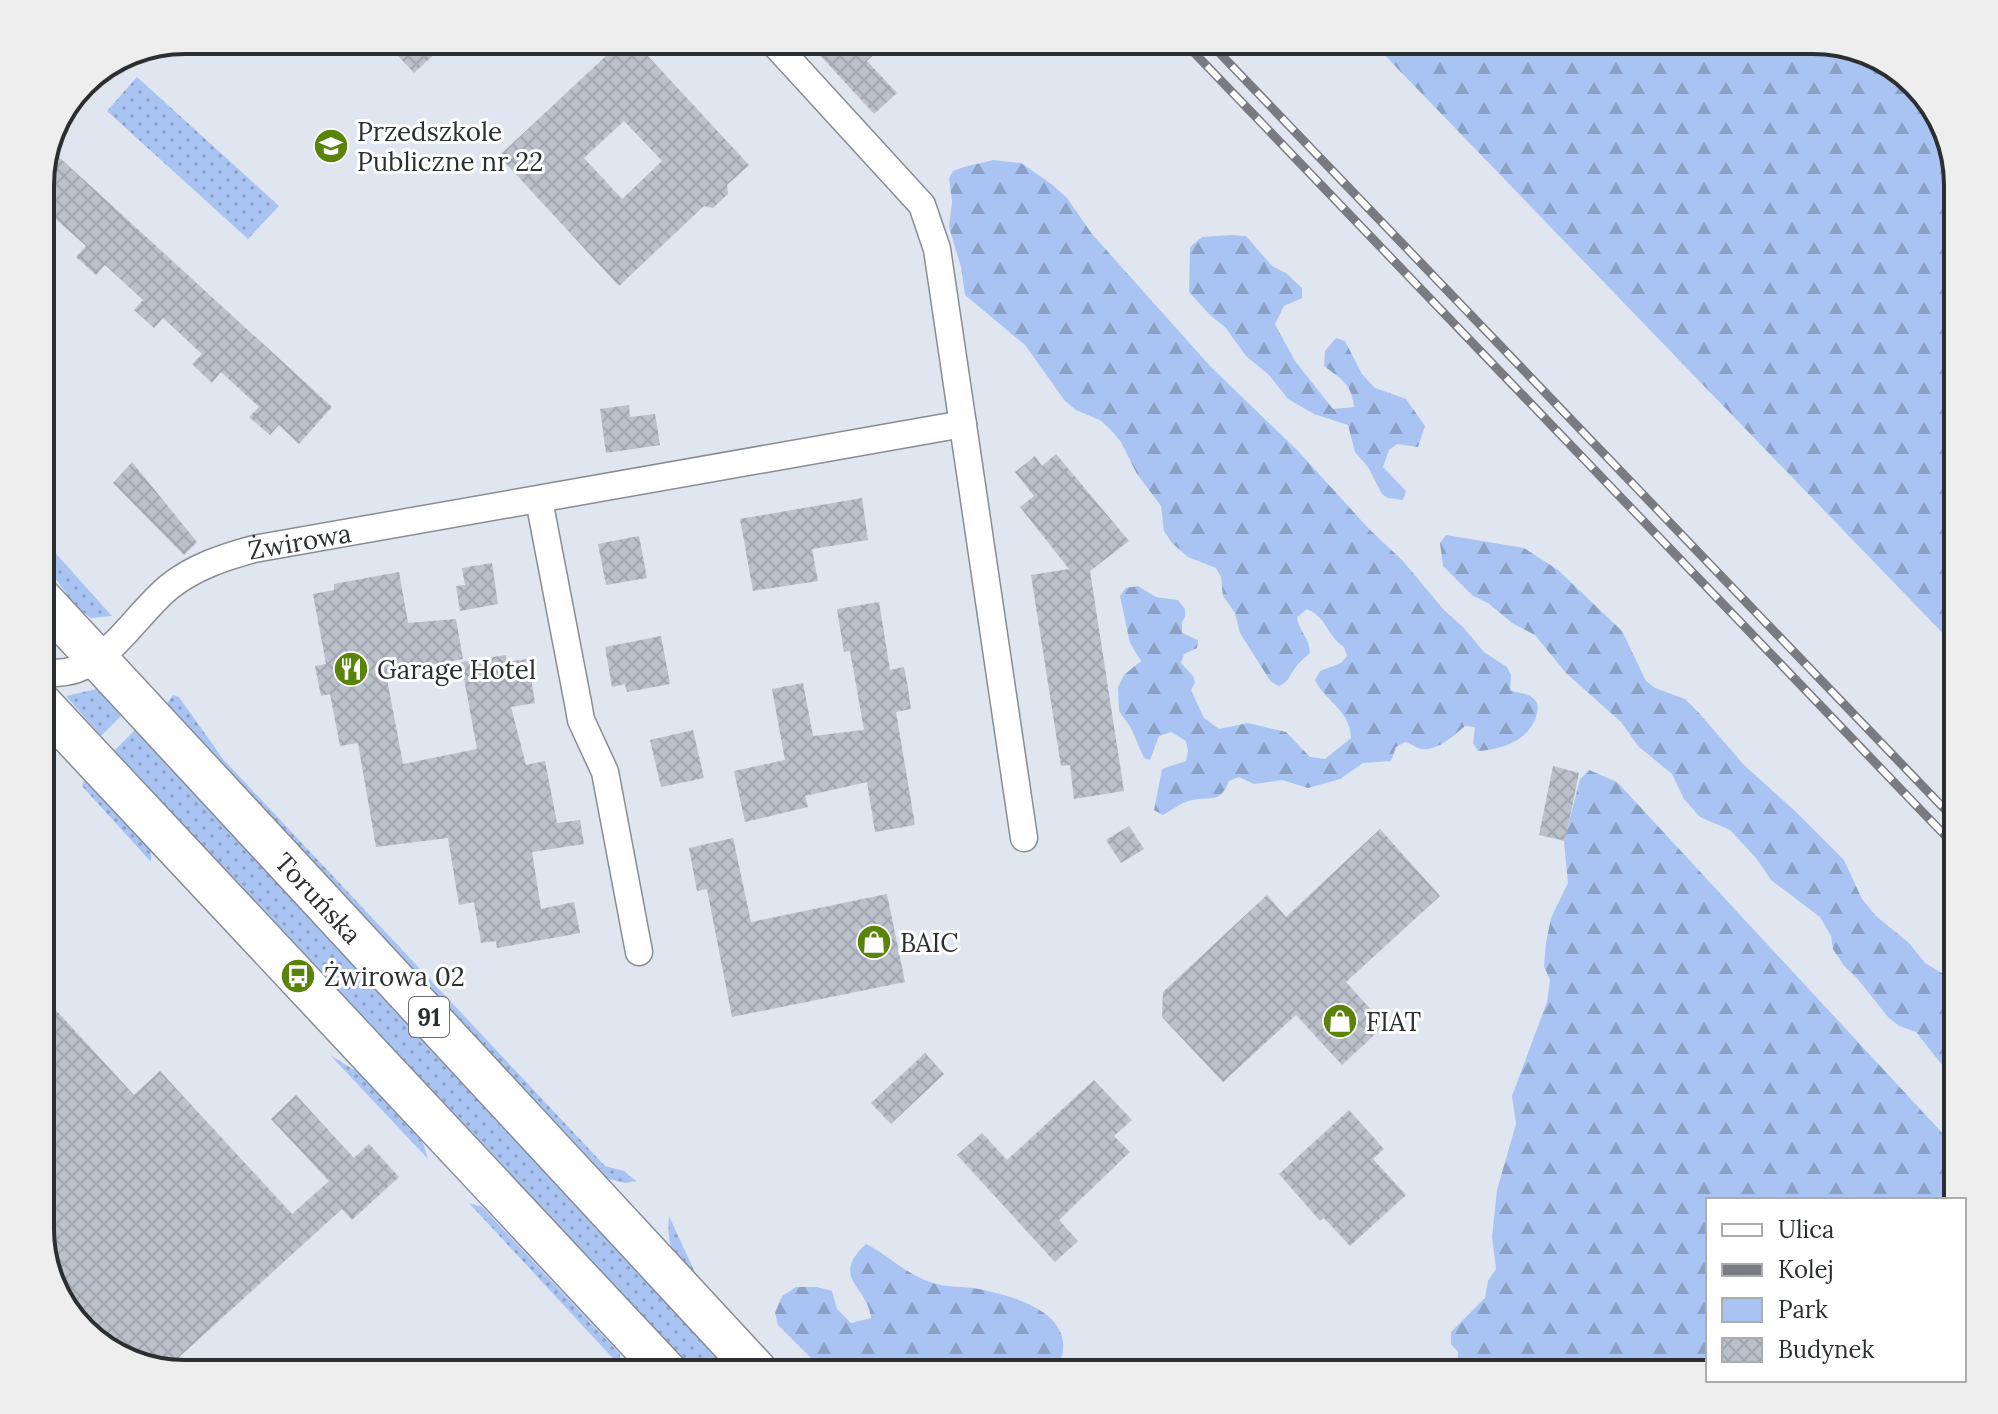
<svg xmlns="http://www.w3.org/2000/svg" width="1998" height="1414" viewBox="0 0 1998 1414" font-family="Lora,serif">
<defs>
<pattern id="green-dots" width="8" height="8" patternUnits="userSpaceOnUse" patternTransform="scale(2)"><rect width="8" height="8" fill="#a9c4f2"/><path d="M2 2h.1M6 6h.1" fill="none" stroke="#8aa0c5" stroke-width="1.8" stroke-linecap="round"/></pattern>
<pattern id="forest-firs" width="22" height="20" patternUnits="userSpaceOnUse" patternTransform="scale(2)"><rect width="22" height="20" fill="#a9c4f2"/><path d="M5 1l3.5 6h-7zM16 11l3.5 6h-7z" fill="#8aa0c5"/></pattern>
<pattern id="building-cross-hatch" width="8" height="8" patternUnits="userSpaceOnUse" patternTransform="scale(2)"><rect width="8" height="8" fill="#bbc1cb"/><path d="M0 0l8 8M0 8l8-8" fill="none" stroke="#a1a6af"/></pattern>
</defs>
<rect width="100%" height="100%" fill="#e0e6f0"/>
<g fill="url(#green-dots)">
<path d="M 137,77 L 279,206 L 248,239 L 107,111 Z"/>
<path d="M 40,536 L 112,616 L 91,618 L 76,607 L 40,557 Z"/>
<path d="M 97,689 L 121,716 L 101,736 L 66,696 Z"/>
<path d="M 173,695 L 179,697 L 223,759 L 605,1166 L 624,1171 L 636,1181 L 625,1183 L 602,1177 L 166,705 Z"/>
<path d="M 135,730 L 732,1374 L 693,1374 L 114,751 Z"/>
<path d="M 85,778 L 151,849 L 151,862 L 82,786 Z"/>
<path d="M 330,1055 L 359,1073 L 423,1143 L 428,1159 Z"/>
<path d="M 469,1203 L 482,1207 L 620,1354 L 620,1366 Z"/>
<path d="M 669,1216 L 699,1281 C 676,1256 666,1253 669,1216 Z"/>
</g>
<g fill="url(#forest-firs)">
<path d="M 1370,40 L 1814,40 L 1901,70 L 1943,120 L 1958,184 L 1958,649 Z"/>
<path d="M 993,160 L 1021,163 L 1050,183 L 1067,198 L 1092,234 L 1210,366 L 1298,451 L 1370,530 L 1402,560 L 1444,610 L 1463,627 L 1484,652 L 1507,667 L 1511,675 L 1510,690 C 1517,693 1529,693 1534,699 C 1539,703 1538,711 1536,717 C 1528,741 1501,750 1478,751 L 1473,743 L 1475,727 L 1465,726 C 1453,736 1435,754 1418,748 C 1413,746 1410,743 1405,742 L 1396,747 L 1391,761 L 1363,763 L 1340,779 L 1308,788 L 1282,780 L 1254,784 L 1239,777 L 1229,781 C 1220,804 1212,796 1192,800 C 1182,802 1172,810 1163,815 L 1154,810 L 1162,769 L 1186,761 L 1188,751 L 1186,741 L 1171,732 L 1159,736 L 1150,760 L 1144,758 L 1131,728 L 1119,711 L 1118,687 L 1124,675 L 1141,661 L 1130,643 L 1120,596 L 1126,588 L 1138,586 L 1156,597 L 1178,600 L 1185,609 L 1185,617 L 1182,622 L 1182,633 L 1198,640 L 1197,648 L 1184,654 L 1181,663 L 1193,676 L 1195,683 L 1191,690 L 1204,718 L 1219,729 L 1248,723 L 1286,732 L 1310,757 L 1325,759 L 1351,738 C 1350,710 1326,702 1315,680 L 1320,671 L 1341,663 L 1347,656 L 1344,647 C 1325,634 1328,618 1307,609 L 1297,617 C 1299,632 1309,636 1310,653 C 1306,657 1299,662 1296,667 C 1289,675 1290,681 1279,686 L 1271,682 L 1240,633 L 1235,613 L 1223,596 L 1221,577 L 1216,568 L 1188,557 L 1172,543 L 1164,531 L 1161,506 L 1137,474 L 1121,442 L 1111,430 L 1100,420 L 1076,410 L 1065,401 L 1025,345 L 965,295 L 961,267 L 949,227 L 952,202 L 949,178 L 953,171 L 964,167 Z"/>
<path d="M 1232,235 L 1246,236 L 1272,266 L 1286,273 L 1302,288 L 1302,298 L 1284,306 L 1275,324 L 1295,361 L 1333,409 L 1354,407 C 1352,384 1341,379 1324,366 L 1325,351 L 1336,338 L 1345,341 L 1362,374 L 1375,388 L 1406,399 L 1425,426 L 1418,447 L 1397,444 L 1389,450 L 1383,467 L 1406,491 L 1403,500 L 1388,498 L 1382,494 L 1368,467 L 1355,452 L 1348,425 L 1314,414 L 1288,399 L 1269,375 L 1246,356 L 1225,327 L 1209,314 L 1189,292 L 1190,247 L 1202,237 Z"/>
<path d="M 1446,535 L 1524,548 L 1558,570 L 1622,631 L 1646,681 L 1655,688 L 1685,699 L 1699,713 L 1744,765 L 1795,811 L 1844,860 L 1862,899 L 1876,916 L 1909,943 L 1925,963 L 1945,975 L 1958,989 L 1958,1085 L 1916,1032 L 1899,1026 L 1888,1017 L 1856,977 L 1844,966 L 1833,949 L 1831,936 L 1820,917 L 1771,880 L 1756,858 L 1730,830 L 1700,817 L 1684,799 L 1672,774 L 1638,746 L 1621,722 L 1566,673 L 1535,635 L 1512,623 L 1488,603 L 1473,596 L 1443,566 L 1440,543 Z"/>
<path d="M 1589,770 L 1617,782 L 1958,1150 L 1958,1200 L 1708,1200 L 1708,1374 L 1457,1374 L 1458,1352 L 1451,1344 L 1451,1332 L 1485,1298 L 1488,1281 L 1496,1269 L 1492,1237 L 1497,1190 L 1516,1124 L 1512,1096 L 1547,1002 L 1550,980 L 1544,966 L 1546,943 L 1551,918 L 1568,883 L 1564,842 L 1580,779 Z"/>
<path d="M 866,1244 C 888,1255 906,1274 930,1282 C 946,1288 963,1286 979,1289 C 1018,1297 1082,1315 1058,1367 L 1046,1374 L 827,1374 L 778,1325 L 775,1313 L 782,1296 L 796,1287 L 817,1287 L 832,1291 L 837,1309 L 851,1323 L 871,1318 C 868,1285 829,1279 866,1244 Z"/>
</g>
<g fill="url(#building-cross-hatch)" fill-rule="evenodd">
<path d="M 383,40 L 450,40 L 414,73 Z"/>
<path d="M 623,40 L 633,40 L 749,165 L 727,185 L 728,194 L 713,208 L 704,206 L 619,286 L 499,156 ZM 624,121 L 662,161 L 622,199 L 584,158 Z"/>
<path d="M 806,40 L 890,40 L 867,61 L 897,93 L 874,114 Z"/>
<path d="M 48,147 L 332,407 L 299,444 L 279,425 L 270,435 L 249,417 L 259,407 L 221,372 L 212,383 L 192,364 L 202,354 L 163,318 L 154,328 L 134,310 L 143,300 L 105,265 L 96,275 L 76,257 L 86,246 L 40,205 L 40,175 Z"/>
<path d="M 629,405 L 630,417 L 655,414 L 660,445 L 606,453 L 600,409 Z"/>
<path d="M 1056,454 L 1129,541 L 1090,571 L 1124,791 L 1074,799 L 1070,765 L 1061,766 L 1031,575 L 1069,569 L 1020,507 L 1034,496 L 1015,472 L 1035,456 L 1042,466 Z"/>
<path d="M 132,462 L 197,542 L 184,555 L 113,483 Z"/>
<path d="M 862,498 L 868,540 L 812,549 L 818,581 L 753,591 L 740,519 Z"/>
<path d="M 639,536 L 647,578 L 606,585 L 598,544 Z"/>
<path d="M 492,563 L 498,604 L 460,611 L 456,586 L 465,585 L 462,568 Z"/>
<path d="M 399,572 L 408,623 L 456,619 L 463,659 L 386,674 L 403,764 L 477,749 L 461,662 L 506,655 L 507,662 L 528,659 L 535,703 L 511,707 L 526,765 L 545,761 L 557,823 L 580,820 L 584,844 L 532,852 L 541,909 L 574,902 L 580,933 L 497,948 L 496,941 L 481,943 L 474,902 L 459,905 L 448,838 L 376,847 L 358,743 L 340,746 L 330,694 L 321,696 L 315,666 L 326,664 L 313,594 L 334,590 L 334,584 Z"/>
<path d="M 879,602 L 890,670 L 904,667 L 908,688 L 911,709 L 896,712 L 915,825 L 875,832 L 867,782 L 805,796 L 808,807 L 745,822 L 734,771 L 785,760 L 772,689 L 803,683 L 813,736 L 864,730 L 850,651 L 844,652 L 837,609 Z"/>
<path d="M 661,636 L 670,684 L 627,692 L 625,684 L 612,687 L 605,647 Z"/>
<path d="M 693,730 L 704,778 L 661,787 L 650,740 Z"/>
<path d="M 1553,766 L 1579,773 L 1565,841 L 1539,835 Z"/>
<path d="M 1129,826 L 1144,849 L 1121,863 L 1106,840 Z"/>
<path d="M 1380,829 L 1440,896 L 1346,982 L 1385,1025 L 1342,1065 L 1296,1015 L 1223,1082 L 1162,1017 L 1163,992 L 1267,895 L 1286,917 Z"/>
<path d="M 733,838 L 751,922 L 887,894 L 905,982 L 732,1017 L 707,889 L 697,891 L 689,848 Z"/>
<path d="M 54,1008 L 134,1095 L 160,1071 L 292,1214 L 329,1181 L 271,1119 L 296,1095 L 354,1158 L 369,1144 L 399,1177 L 352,1220 L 342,1209 L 167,1368 L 97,1344 L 55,1294 L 40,1238 L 40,1021 Z"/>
<path d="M 925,1053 L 944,1074 L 891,1124 L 871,1103 Z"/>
<path d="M 1094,1080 L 1132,1120 L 1114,1136 L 1130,1152 L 1059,1220 L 1078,1241 L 1055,1262 L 957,1155 L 982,1133 L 1007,1160 Z"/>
<path d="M 1349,1110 L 1384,1149 L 1373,1159 L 1406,1195 L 1350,1246 L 1324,1218 L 1320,1221 L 1279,1174 Z"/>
</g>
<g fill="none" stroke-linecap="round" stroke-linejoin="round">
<g stroke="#878c95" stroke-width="29">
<g id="minor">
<path d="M 771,40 L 922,205 L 937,249 L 1024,838"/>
<path d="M 539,500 L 578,703 L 581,720 L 605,772 L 639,952"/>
<path id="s1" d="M 40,671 C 99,685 130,619 169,587 C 194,567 224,557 254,549 L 963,424"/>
</g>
</g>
<g stroke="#878c95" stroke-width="43">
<g id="primary">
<path id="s2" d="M 40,597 L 760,1374"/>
<path d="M 40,702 L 669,1374"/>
</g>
</g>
<use href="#minor" stroke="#fff" stroke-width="26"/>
<use href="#primary" stroke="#fff" stroke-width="40"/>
<g stroke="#787c82" stroke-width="9">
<g id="rail">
<path d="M 1182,40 L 1958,849"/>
<path d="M 1207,40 L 1958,823"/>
</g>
</g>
<use href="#rail" stroke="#fff" stroke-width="6" stroke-dasharray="18" stroke-linecap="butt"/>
</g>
<defs>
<g id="school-disc" transform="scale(1.8)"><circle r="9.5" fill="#598309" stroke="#fff"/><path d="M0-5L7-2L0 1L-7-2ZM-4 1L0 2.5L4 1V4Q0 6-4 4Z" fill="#fff"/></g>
<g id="restaurant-disc" transform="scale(1.8)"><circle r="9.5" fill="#598309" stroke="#fff"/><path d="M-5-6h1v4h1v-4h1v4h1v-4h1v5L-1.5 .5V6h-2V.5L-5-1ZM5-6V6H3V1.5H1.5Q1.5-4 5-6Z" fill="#fff"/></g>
<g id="shop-disc" transform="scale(1.8)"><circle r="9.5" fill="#598309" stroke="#fff"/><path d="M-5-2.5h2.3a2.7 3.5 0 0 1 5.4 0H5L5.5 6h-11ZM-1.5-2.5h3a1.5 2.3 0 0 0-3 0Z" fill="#fff"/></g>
<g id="bus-disc" transform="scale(1.8)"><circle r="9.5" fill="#598309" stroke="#fff"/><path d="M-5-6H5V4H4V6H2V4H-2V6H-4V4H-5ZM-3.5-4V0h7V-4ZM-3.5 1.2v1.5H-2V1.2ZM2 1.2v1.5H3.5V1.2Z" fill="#fff"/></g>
</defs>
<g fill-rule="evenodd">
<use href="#school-disc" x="331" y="146"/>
<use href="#restaurant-disc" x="351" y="669"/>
<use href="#shop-disc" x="874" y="942"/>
<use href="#bus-disc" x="298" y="976"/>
<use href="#shop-disc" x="1340" y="1021"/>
</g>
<g text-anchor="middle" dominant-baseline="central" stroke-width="6" stroke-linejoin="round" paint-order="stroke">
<rect fill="#fff" stroke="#6b6d70" stroke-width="2" x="409" y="997" width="40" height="40" rx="6"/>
<g font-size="24" font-weight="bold" fill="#2c2f32">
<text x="429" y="1017">91</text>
</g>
<g font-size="26" fill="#2c2f32" stroke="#fff" text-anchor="start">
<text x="357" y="131">Przedszkole<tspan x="357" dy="30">Publiczne nr 22</tspan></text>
<text x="377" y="669">Garage Hotel</text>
<text x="900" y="942">BAIC</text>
<text x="324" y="976">Żwirowa 02</text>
<text x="1366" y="1021">FIAT</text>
</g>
<g font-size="26" fill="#2c2f32" stroke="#fff">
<text stroke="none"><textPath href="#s1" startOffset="302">Żwirowa</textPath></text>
<text stroke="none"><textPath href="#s2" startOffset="410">Toruńska</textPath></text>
</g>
</g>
<path d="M0 0H1998V1414H0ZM185 54H1813A131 131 0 0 1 1944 185V1229A131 131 0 0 1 1813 1360H185A131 131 0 0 1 54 1229V185A131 131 0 0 1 185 54Z" fill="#eeeeef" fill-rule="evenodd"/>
<path fill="none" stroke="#2c2f32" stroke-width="4" d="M185 54H1813A131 131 0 0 1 1944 185V1229A131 131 0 0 1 1813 1360H185A131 131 0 0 1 54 1229V185A131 131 0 0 1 185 54Z"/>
<rect x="1706" y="1198" width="260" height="184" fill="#ffffff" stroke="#abacad" stroke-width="2"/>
<rect x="1722" y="1224" width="40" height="12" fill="#ffffff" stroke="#abacad" stroke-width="2"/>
<text x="1778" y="1238" font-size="24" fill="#2c2f32">Ulica</text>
<rect x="1722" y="1264" width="40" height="12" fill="#787c82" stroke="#abacad" stroke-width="2"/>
<text x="1778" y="1278" font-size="24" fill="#2c2f32">Kolej</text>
<rect x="1722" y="1298" width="40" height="24" fill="#a9c4f2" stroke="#abacad" stroke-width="2"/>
<text x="1778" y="1318" font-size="24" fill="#2c2f32">Park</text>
<rect x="1722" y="1338" width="40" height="24" fill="url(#building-cross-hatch)" stroke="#abacad" stroke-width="2"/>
<text x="1778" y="1358" font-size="24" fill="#2c2f32">Budynek</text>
</svg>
